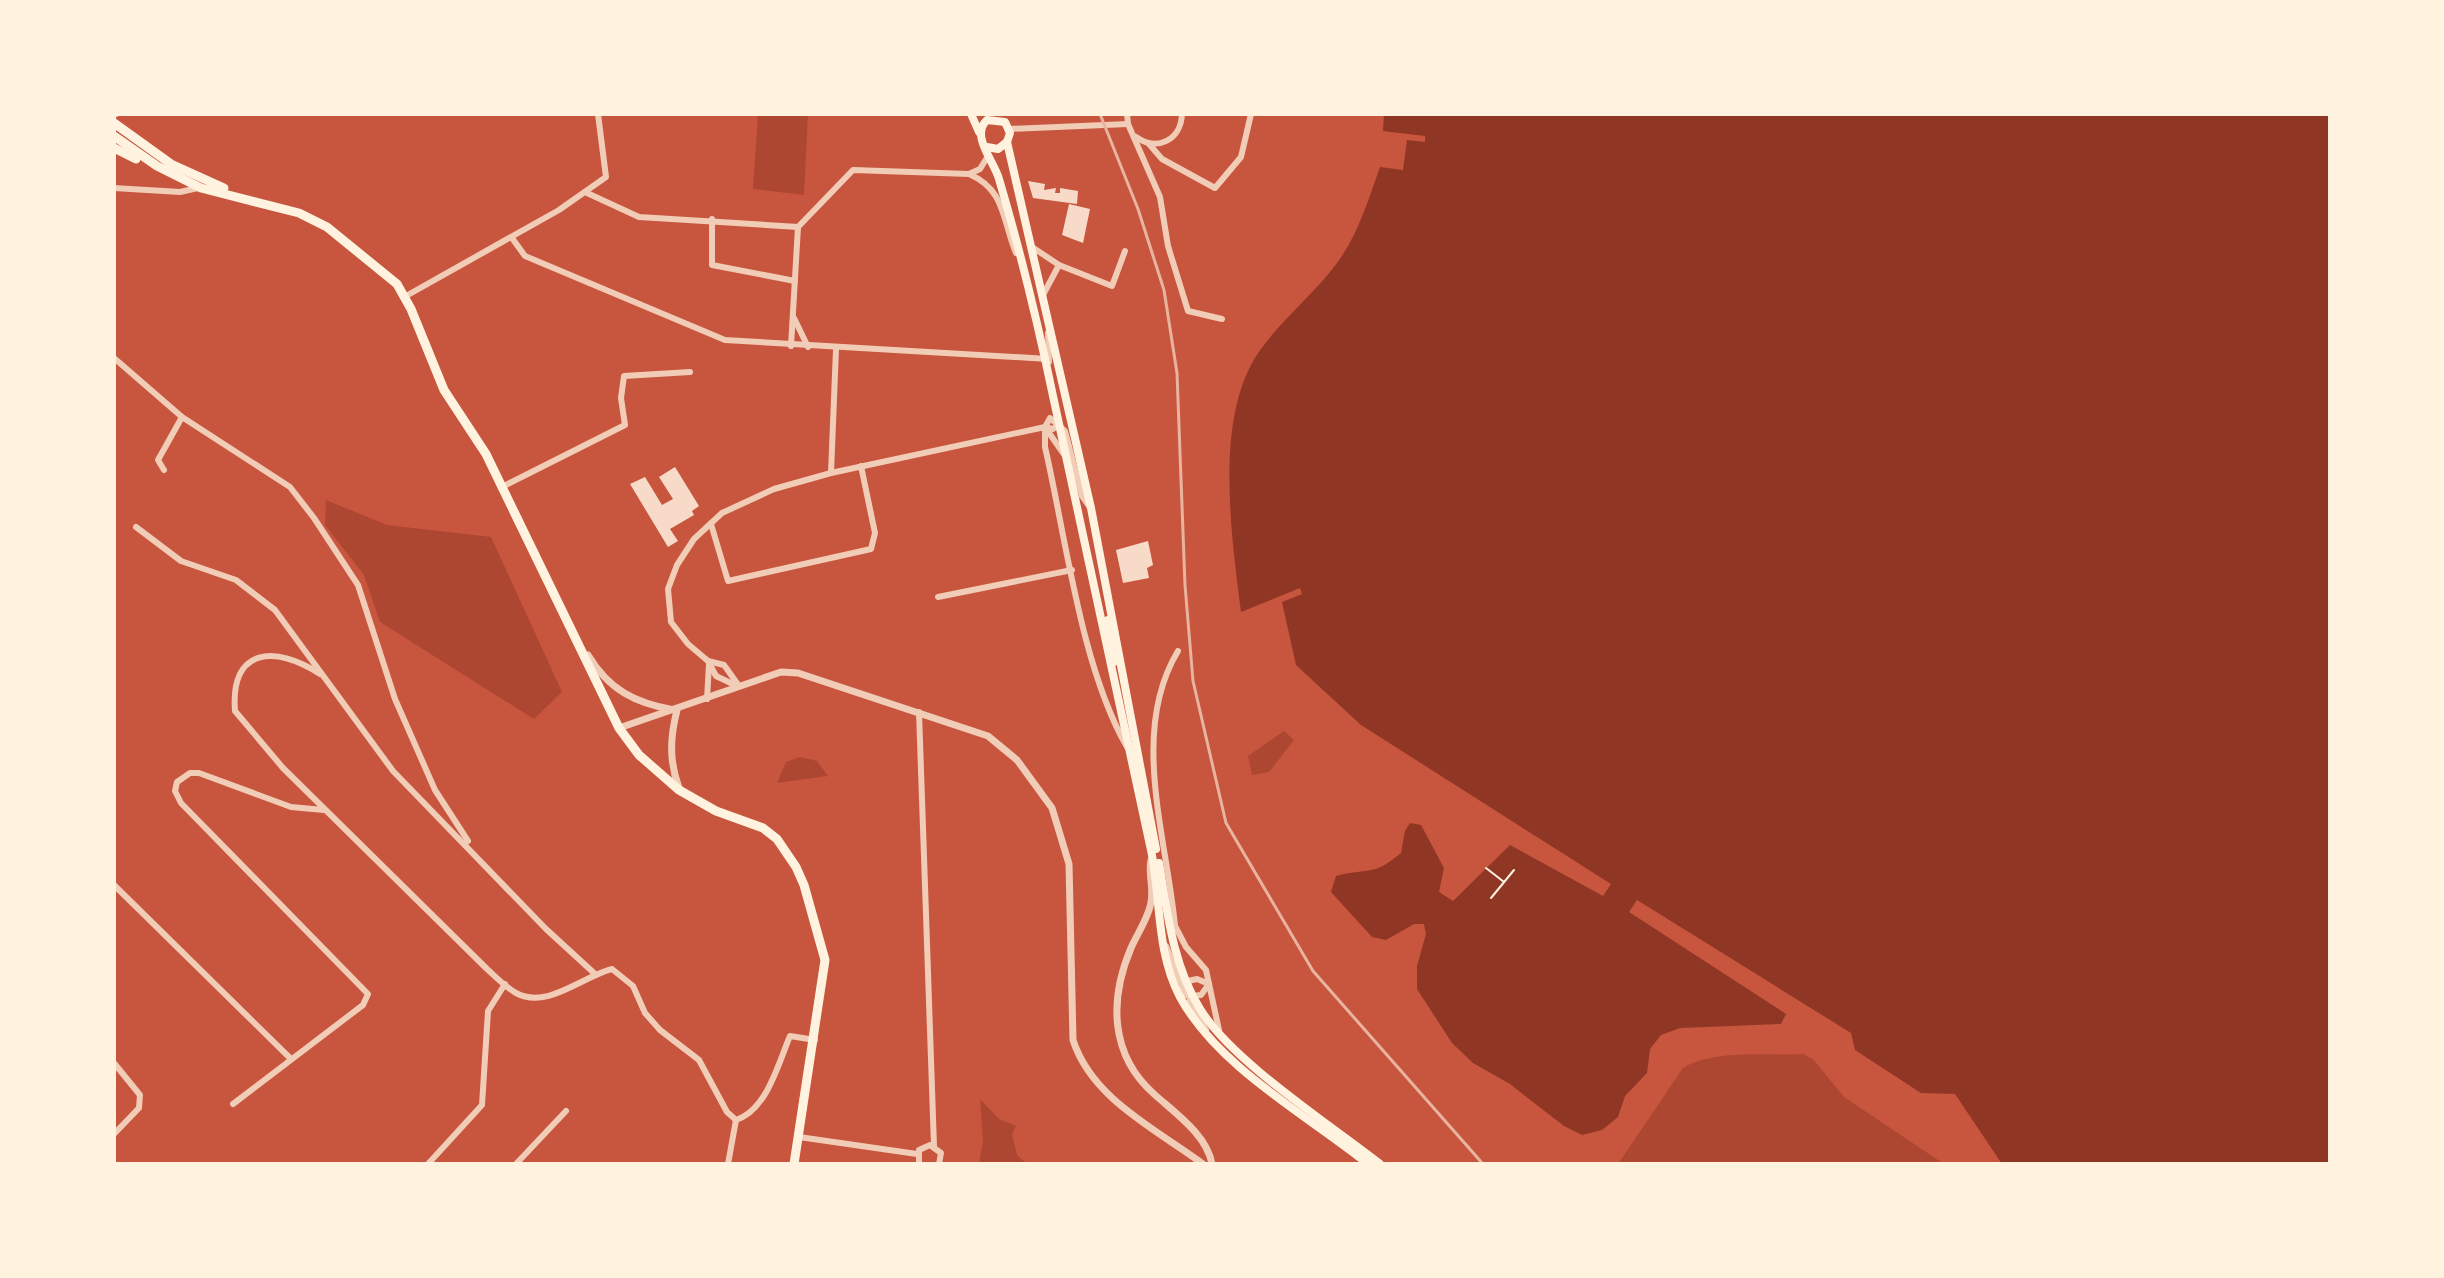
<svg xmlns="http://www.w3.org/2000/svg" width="2444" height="1278" viewBox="0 0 2444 1278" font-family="Figtree,sans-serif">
<rect width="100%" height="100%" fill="#c8553d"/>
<g fill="#ae4732">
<path d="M 758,114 L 808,114 L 804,195 L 753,189 Z"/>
<path d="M 326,500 L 387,525 L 491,537 L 562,692 L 534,719 L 380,622 L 364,575 L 325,525 Z"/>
<path d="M 1284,731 L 1294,740 L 1269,772 L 1252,775 L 1248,756 Z"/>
<path d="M 800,757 L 817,761 L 828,776 L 777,783 L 786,762 Z"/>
<path d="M 1803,1054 L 1813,1059 L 1844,1097 L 1944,1164 L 1618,1164 L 1683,1068 C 1715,1049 1767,1056 1803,1054 Z"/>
<path d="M 980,1099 L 999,1119 L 1016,1126 L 1012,1134 L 1017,1155 L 1027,1164 L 979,1164 L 983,1141 Z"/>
</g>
<path fill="#8f3625" d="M 1384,114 L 2330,114 L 2330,1164 L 2002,1164 L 1955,1094 L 1921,1093 L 1855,1050 L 1851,1033 L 1637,900 L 1629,912 L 1786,1014 L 1781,1024 L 1680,1028 L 1661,1035 L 1650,1049 L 1647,1073 L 1625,1096 L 1618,1117 L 1602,1130 L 1582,1135 L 1564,1126 L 1510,1084 L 1473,1063 L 1452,1043 L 1417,989 L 1417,966 L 1426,934 L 1424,924 L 1414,924 L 1386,940 L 1372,937 L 1331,892 L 1336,876 C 1368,867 1371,878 1401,853 L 1405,831 L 1410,823 L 1421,825 L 1444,868 L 1439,892 L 1453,901 L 1510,845 L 1603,896 L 1611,884 L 1361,725 L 1296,665 L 1282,602 L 1302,594 L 1300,588 L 1241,612 C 1232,540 1216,431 1251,365 C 1267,333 1311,297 1334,267 C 1357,238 1368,201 1380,167 L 1403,170 L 1407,140 L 1425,142 L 1425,136 L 1383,131 Z"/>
<g fill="#f7dbc8">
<path d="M 1028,181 L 1045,184 L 1044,190 L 1056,188 L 1055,193 L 1060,193 L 1060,188 L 1078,191 L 1077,204 L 1033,198 Z"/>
<path d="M 1069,204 L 1090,209 L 1083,243 L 1062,235 Z"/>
<path d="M 675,467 L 699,506 L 692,511 L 694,515 L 670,529 L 678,541 L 668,547 L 630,484 L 645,477 L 662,505 L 673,499 L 659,477 Z"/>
<path d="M 1148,541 L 1153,565 L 1147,568 L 1149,578 L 1123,583 L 1116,550 Z"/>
</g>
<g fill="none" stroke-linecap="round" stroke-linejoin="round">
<g stroke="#fff3e0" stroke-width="2">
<path d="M 1486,868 L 1504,882"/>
<path d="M 1491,898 L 1514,870"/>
</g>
<g stroke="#f1ccb7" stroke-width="6">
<path d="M 1127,114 L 1128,124 L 1160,197 L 1168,246 L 1188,311 L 1222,319"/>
<path d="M 114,115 L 116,114"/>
<path d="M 1009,129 L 1128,124"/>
<path d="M 1136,137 C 1157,152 1181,140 1182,114"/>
<path d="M 1149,144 L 1162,159 L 1215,188 L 1241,157 L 1251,114"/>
<path d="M 969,174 L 980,169 L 988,156"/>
<path d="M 114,188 L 180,192 L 198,188"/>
<path d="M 587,193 L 639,217 L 798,227"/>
<path d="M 712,219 L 712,265 L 795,281"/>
<path d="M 512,238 L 525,256 L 725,340 L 1048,359"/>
<path d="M 1032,247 L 1059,265 L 1043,295"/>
<path d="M 1059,265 L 1112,286 L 1125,251"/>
<path d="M 406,296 L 559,210 L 606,177 L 598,114"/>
<path d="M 794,318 L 808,347"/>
<path d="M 1048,333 L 1049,362"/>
<path d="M 791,346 L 798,227 L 853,170 L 969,174 C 1006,190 1002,220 1016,253"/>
<path d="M 114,358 L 182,417 L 290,487 L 314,518 L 358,585 L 395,699 L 435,790 L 468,841"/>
<path d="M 1059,423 L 1059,424 L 1053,429 L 1045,427 L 1050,418 L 1065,431 L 1082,496 L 1089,506"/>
<path d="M 1045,427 L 1045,447 C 1066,538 1081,667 1127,747"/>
<path d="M 1045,427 L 1063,453"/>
<path d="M 164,470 L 158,460 L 182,417"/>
<path d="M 831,473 L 836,349"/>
<path d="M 502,487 L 625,425 L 621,398 L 624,376 L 690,372"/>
<path d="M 711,524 L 728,581 L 871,549 L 875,533 L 861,466"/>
<path d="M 136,527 L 181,561 L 236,580 L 275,610 L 393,771 L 546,929 L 594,973"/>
<path d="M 938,597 L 1072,570"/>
<path d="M 1178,651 C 1129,732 1167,838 1175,926 L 1186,947 L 1206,970 L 1219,1030"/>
<path d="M 708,661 L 716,676 L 737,686"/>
<path d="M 320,674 C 276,645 230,647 235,711 L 283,768 L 486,968 C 495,976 505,987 516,993 C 547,1010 583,976 612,969 L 633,986 L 645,1013 L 660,1030 L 699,1060 L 727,1112 L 736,1120 C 767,1110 778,1064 790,1036 L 815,1040"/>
<path d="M 739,686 L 724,665 L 708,661 L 688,644 L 671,622 L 668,589 L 677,565 L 694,539 L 722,513 L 774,489 L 831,473 L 1045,427"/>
<path d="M 707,699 L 709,664"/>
<path d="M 919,712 L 934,1146"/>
<path d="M 114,885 L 291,1059"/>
<path d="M 1166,946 L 1186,995 L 1189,996"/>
<path d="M 1191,996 L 1201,995 L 1209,984"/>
<path d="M 1206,1030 L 1190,1002 L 1188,981 L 1197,979 L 1209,984"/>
<path d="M 114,1063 L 140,1095 L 139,1108 L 114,1134"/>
<path d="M 233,1104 L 363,1005 L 368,994 L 181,803 L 175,791 L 177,782 L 190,773 L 199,773 L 291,807 L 324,810"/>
<path d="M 799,1137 L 917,1154"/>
<path d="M 428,1164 L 482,1105 L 488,1011 L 505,984"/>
<path d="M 516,1164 L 566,1111"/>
<path d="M 728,1164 L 736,1120"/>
<path d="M 919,1164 L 919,1150 L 930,1145 L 941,1153 L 939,1164"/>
</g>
<g stroke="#f1ccb7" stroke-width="7">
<path d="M 588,655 C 609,690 635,703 674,710"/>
<path d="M 677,710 C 670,738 669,761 679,788"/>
<path d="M 619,728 L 781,672 L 798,673 L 988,736 L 1017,760 L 1052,808 L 1069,864 L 1073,1040 C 1092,1099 1156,1129 1203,1164"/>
<path d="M 1151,860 C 1148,874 1154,888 1151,902 C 1149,917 1137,934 1131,948 C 1109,1000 1110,1055 1154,1094 C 1175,1113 1207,1135 1212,1164"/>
</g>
<g stroke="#fff3e0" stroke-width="8">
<path d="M 971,114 L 979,132"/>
<path d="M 1007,142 L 1091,508 L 1156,849"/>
<path d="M 987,147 L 998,149 L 1007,142 L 1010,133 L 1005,122 L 987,120 C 970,135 994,161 999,179 C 1020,250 1038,324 1053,396 C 1086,547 1119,698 1151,850 C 1161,898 1156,952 1180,997 C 1218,1067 1307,1115 1368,1164"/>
<path d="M 1108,620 L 1114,662"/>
<path d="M 1159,863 C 1167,911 1173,966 1200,1009 C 1232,1061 1329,1124 1380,1164"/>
</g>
<g stroke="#fff3e0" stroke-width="9">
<path d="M 114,123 L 171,164 L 224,188"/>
<path d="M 114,136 L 157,166 L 201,188 L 299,213 L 327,227 L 397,284 L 411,309 L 444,390 L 486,454 L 619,728 L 639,755 L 679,790 L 716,811 L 763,828 L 777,839 L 796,867 L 804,885 L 825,960 L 794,1164"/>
<path d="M 114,148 L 136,159"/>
</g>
<path stroke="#e9b49f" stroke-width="3" d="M 1100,114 L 1138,209 L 1164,290 L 1177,373 L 1185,585 L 1193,681 L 1226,823 L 1313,971 L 1483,1164"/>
</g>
<rect width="2444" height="1278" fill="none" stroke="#fff3e0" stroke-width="232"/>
</svg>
